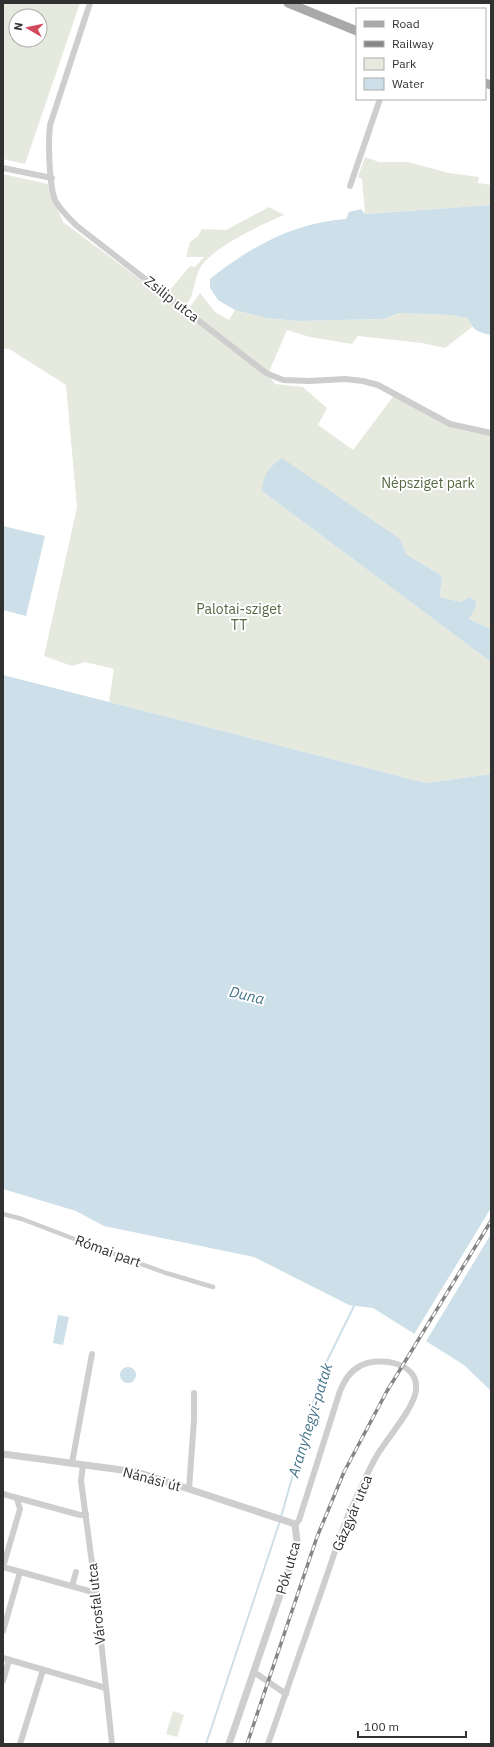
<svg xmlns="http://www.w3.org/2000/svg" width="494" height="1747" viewBox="0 0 494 1747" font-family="'IBM Plex Sans',sans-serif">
<rect width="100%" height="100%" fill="#fff"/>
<g fill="#e5e9de" fill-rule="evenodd">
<path d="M 4,3 L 80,3 L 25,164 L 3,159 ZM 16,16 L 40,16 L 40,40 L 16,40 Z"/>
<path d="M 365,157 L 379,162 L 408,162 L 449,173 L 479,177 L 478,183 L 491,185 L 491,205 L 365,214 L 362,179 L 358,177 Z"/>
<path d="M 3,174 L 48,184 L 63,222 L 164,297 L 190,266 L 195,267 L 204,257 L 186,257 L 190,242 L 198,236 L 202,229 L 226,230 L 269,207 L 284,215 C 261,225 217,245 202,265 C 196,274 195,284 192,294 C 191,299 187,303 184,307 L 188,310 L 200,293 L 215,312 L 229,320 L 235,310 L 266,318 L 298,321 L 384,319 L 399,313 L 450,315 L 468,318 L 472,327 L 445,348 L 422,343 L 358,336 L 352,344 L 310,337 L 287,330 L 268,374 L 275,384 L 303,387 L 327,408 L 318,425 L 353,450 L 395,394 L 450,424 L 491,433 L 491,629 L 469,619 L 476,607 L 476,602 L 461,602 L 440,597 L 442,576 L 406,554 L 400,539 L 262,491 L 491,662 L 491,774 L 426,783 L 109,702 L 114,669 L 85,662 L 72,666 L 44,656 L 77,507 L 66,385 L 11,350 L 3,348 Z"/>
<path d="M 173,1711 L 184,1715 L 177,1737 L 166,1734 Z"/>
</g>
<g fill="#cddfe8">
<path d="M 491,205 L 491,335 C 478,332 473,331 468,318 L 450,315 L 399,313 L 384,319 L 298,321 L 266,318 L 235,310 L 218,300 L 210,288 L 210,279 C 248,248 295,222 346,219 L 349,212 L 361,209 L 365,214 Z"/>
<path d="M 282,458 L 400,539 L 406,554 L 442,576 L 440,597 L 461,602 L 470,597 L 476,602 L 476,607 L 469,619 L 491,629 L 491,662 L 262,491 C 263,475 269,467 282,458 Z"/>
<path d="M 3,526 L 45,536 L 26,616 L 3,610 Z"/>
<path d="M 3,675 L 426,783 L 491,774 L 491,1391 L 464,1365 L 373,1308 L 349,1305 L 254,1257 L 104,1226 L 76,1211 L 3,1189 Z"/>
<path d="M 58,1315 L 69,1317 L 63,1345 L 53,1343 Z"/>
<circle cx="128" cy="1375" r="8"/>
</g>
<path fill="#fff" d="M 491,1208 L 491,1234 L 425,1343 L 413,1336 Z"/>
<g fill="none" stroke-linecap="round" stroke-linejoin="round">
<g stroke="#cddfe8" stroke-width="2">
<path d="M 281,1517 L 322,1371 L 355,1304"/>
<path d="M 206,1744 L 280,1521"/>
</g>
<path stroke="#cecece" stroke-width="4.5" d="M 3,1214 L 22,1219 L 111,1253 L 166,1273 L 213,1287"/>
<g stroke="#cecece" stroke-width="6">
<path d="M 90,3 L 50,125 C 48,142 49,184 55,200 C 60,210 69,218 77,226 L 266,373 L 283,380 L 309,381 L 345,379 L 363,381 L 378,385 L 450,424 L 491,433"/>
<path d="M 3,168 L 52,178"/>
<path d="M 350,186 L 380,99"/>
<path d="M 72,1463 L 92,1354"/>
<path d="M 83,1465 L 81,1481 L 96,1593 L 112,1744"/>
<path d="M 189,1489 L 194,1420 L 194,1393"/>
<path d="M 3,1494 L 80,1515 L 86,1515"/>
<path d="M 3,1567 L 96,1593"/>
<path d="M 3,1567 L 20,1509 L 17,1499"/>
<path d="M 72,1586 L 76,1572"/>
<path d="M 3,1631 L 20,1572"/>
<path d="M 3,1658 L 106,1688"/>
<path d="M 254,1672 L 286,1694"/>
<path d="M 3,1681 L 9,1660"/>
<path d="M 20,1744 L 43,1670"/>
<path d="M 268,1744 C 288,1688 307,1631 327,1575 C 335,1552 342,1528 352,1507 C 360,1490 367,1473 376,1457 C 386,1439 414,1409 416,1390 C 419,1362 379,1356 360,1366 C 349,1372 345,1380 340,1391 L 299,1520 L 295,1525"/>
</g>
<path stroke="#cecece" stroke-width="7" d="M 3,1454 L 137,1472 L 292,1523 L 295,1525 L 297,1541 L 294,1554 L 229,1744"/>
<g stroke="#a9a9a9" stroke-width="9">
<path d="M 288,3 L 357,31"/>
<path d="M 485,83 L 491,85"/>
</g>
<g stroke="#868686" stroke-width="3.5">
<path id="rail" d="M 247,1744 L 317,1537 L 344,1472 L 387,1391 L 491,1221"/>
</g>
<use href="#rail" stroke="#fff" stroke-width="2" stroke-dasharray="6" stroke-linecap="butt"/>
</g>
<g text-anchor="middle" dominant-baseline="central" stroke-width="4" stroke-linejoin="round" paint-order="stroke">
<g font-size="14" fill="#313131" stroke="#fff">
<text transform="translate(172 299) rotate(38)">Zsilip utca</text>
<text transform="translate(108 1251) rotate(20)">Római part</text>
<text transform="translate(152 1479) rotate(15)">Nánási út</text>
<text transform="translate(352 1513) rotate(-67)">Gázgyár utca</text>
<text transform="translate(288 1568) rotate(-74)">Pók utca</text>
<text transform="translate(96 1604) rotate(-96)">Városfal utca</text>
</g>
<g font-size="14" fill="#576943" stroke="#fff">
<text x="428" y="483">Népsziget park</text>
<text x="239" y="609">Palotai-sziget<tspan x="239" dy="16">TT</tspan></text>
</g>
<g font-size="15" font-style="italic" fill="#47758b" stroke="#fff">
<text transform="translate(247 995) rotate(13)">Duna</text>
<text transform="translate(310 1420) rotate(-73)">Aranyhegyi-patak</text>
</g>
</g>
<rect width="494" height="1747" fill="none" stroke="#313131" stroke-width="8"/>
<rect x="356" y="8" width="130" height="92" fill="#ffffff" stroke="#adadad"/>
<rect x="364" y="21" width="20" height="6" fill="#a9a9a9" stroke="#adadad"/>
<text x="392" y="28" font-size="12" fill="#313131">Road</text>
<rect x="364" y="41" width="20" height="6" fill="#868686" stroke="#adadad"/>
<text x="392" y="48" font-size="12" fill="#313131">Railway</text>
<rect x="364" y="58" width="20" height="12" fill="#e5e9de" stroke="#adadad"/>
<text x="392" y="68" font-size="12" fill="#313131">Park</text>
<rect x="364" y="78" width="20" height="12" fill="#cddfe8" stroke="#adadad"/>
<text x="392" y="88" font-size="12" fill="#313131">Water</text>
<g transform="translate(28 28) rotate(279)"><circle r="19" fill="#ffffff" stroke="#adadad"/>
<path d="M0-3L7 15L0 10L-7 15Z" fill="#d3485b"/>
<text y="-6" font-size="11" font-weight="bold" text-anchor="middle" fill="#313131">N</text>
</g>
<path d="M358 1731v6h108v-6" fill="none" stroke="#313131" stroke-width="2"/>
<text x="364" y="1731" font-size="12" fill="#313131" stroke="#ffffff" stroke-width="3" paint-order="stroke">100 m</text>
</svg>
